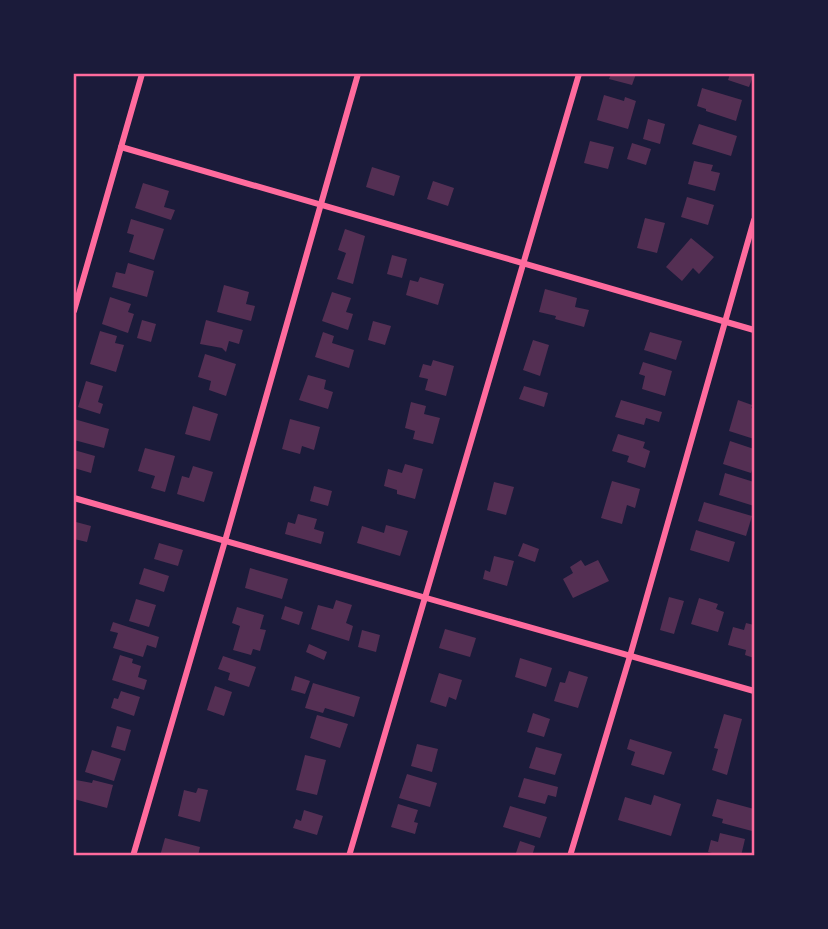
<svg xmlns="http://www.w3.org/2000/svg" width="828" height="929" viewBox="0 0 828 929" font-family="Ubuntu,sans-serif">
<rect width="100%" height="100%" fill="#1b1b3a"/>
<g fill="#542f53">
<path d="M 611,74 L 636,74 L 632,85 L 609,79 Z"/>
<path d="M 730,74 L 754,74 L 749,87 L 728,80 Z"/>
<path d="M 702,88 L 742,100 L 736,121 L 706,111 L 706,109 L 697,106 Z"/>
<path d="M 604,95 L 624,101 L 625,97 L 636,101 L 628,129 L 597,120 Z"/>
<path d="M 648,119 L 665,124 L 660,144 L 643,139 Z"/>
<path d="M 699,124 L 737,136 L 731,156 L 692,144 Z"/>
<path d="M 590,141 L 614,147 L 608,169 L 584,163 Z"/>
<path d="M 632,143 L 651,149 L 646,165 L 627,159 Z"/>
<path d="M 694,161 L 713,165 L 711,171 L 720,173 L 715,191 L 688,184 Z"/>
<path d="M 372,167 L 400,176 L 394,196 L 366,187 Z"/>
<path d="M 433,181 L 454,188 L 448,206 L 427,199 Z"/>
<path d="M 143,183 L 169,191 L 164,207 L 175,210 L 171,220 L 135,208 Z"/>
<path d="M 687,197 L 714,205 L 708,225 L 681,217 Z"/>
<path d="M 645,218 L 665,223 L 657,253 L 637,248 Z"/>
<path d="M 131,219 L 164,229 L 154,260 L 129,252 L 134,235 L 127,233 Z"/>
<path d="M 345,229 L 365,236 L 353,284 L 337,279 L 346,253 L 338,250 Z"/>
<path d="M 691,238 L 714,257 L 699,274 L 693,268 L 682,281 L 666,267 Z"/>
<path d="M 392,255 L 407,259 L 402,278 L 387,274 Z"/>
<path d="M 128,263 L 154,271 L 147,297 L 112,287 L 116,272 L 125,274 Z"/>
<path d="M 420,277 L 444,284 L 438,305 L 406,295 L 410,280 L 418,282 Z"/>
<path d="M 224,285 L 249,292 L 246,304 L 255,306 L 251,321 L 217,312 Z"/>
<path d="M 545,289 L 577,298 L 575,307 L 589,310 L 584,327 L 555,319 L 556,316 L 539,312 Z"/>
<path d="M 332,292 L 351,298 L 346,312 L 353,314 L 348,330 L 322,321 Z"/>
<path d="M 110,297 L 131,304 L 128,312 L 134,314 L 128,333 L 102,324 Z"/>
<path d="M 142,320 L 156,324 L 151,342 L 137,338 Z"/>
<path d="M 206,320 L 243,330 L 239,344 L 229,341 L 226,352 L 222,348 L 200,344 Z"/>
<path d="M 373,321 L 391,326 L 385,345 L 368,340 Z"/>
<path d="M 100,331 L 117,336 L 115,343 L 124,345 L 116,372 L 90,364 Z"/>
<path d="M 323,332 L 334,336 L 332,343 L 354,350 L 349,368 L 315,357 Z"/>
<path d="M 650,332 L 682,341 L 676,360 L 644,350 Z"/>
<path d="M 533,340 L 549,345 L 540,376 L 523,370 Z"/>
<path d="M 205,354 L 236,364 L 226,396 L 209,390 L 211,381 L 198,377 Z"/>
<path d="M 433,360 L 454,366 L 446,396 L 425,390 L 428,379 L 419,377 L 423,364 L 431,366 Z"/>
<path d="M 643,362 L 672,371 L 665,396 L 642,389 L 645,376 L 639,374 Z"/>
<path d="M 308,375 L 326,380 L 324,389 L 333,392 L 328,409 L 299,400 Z"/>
<path d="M 86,381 L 103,386 L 98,402 L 103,404 L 100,414 L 78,407 Z"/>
<path d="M 524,386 L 548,393 L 544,407 L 519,399 Z"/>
<path d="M 621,400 L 662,412 L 659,422 L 646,418 L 644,425 L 615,417 Z"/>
<path d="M 738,400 L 752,405 L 751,408 L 754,409 L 754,439 L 729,431 Z"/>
<path d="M 411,402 L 426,406 L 424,414 L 440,418 L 433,444 L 413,439 L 415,431 L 405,428 Z"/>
<path d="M 193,406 L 218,414 L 210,441 L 185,434 Z"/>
<path d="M 74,419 L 109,429 L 104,448 L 74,440 L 76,428 L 74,428 Z"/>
<path d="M 290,419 L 320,427 L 314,450 L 302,446 L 300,454 L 282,449 Z"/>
<path d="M 618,434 L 645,442 L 643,448 L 650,451 L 645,468 L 627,462 L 629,456 L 612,451 Z"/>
<path d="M 730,441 L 754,449 L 754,463 L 751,473 L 723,464 Z"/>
<path d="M 145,448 L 175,456 L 165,492 L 151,488 L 155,476 L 138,471 Z"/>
<path d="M 74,450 L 95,456 L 91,473 L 74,468 Z"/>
<path d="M 405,464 L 423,469 L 415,499 L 397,494 L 397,490 L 384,486 L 388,469 L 402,473 Z"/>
<path d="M 193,466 L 213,472 L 204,502 L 177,494 L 182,476 L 189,478 Z"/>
<path d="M 725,473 L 754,482 L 754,506 L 719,495 Z"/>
<path d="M 612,481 L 640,489 L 635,508 L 627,505 L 622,524 L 601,518 Z"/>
<path d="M 494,482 L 514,487 L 506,515 L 487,510 Z"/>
<path d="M 314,486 L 332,491 L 328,506 L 310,501 Z"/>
<path d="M 704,502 L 752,516 L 746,536 L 698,521 Z"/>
<path d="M 298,514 L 317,519 L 314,529 L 324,532 L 321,544 L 285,534 L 288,522 L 295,524 Z"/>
<path d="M 76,522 L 91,526 L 87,542 L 74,539 Z"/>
<path d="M 386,525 L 408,531 L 400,556 L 357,543 L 362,526 L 384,533 Z"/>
<path d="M 696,530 L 735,542 L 729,562 L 690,550 Z"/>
<path d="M 159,543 L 183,550 L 178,566 L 154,559 Z"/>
<path d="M 523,543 L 539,549 L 535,562 L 518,556 Z"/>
<path d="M 494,556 L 514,561 L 507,586 L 483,579 L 485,570 L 490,572 Z"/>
<path d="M 581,560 L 585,566 L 598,560 L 609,581 L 573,598 L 563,579 L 573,573 L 570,567 Z"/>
<path d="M 144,568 L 169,576 L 164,592 L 139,584 Z"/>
<path d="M 250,568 L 288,579 L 282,599 L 245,588 Z"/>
<path d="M 669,597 L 684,601 L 674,634 L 660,630 Z"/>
<path d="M 699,598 L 718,604 L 716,609 L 724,612 L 718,632 L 691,624 Z"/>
<path d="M 136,599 L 156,605 L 149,627 L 129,621 Z"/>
<path d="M 336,600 L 352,605 L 346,623 L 353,626 L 349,641 L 311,629 L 318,605 L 333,609 Z"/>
<path d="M 285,606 L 303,612 L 299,625 L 281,619 Z"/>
<path d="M 237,607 L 264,615 L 260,629 L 266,630 L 260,651 L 253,649 L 251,655 L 233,650 L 240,626 L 232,623 Z"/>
<path d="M 113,622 L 159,637 L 156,648 L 147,645 L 143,657 L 113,648 L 118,633 L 110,631 Z"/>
<path d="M 746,623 L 754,625 L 754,658 L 745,655 L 746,650 L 728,645 L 733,627 L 744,630 Z"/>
<path d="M 445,629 L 476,638 L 470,657 L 439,648 Z"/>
<path d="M 362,630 L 380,635 L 376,652 L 358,647 Z"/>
<path d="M 309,644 L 327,652 L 324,660 L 306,652 Z"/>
<path d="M 120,655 L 133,659 L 132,663 L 141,666 L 138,677 L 147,680 L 144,690 L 112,680 Z"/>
<path d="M 223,656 L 256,667 L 249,687 L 228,680 L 230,673 L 218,669 Z"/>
<path d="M 520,658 L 552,668 L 546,687 L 515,677 Z"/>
<path d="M 569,671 L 588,677 L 578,708 L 554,701 L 560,682 L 565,683 Z"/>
<path d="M 439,673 L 462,680 L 456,700 L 449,697 L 446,707 L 430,702 Z"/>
<path d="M 295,676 L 310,681 L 305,694 L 291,690 Z"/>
<path d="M 313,683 L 360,697 L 354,717 L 325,708 L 323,713 L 305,708 Z"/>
<path d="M 215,686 L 232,692 L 224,716 L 207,710 Z"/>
<path d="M 121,691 L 140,697 L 134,716 L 111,708 L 114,698 L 118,699 Z"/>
<path d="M 533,713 L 550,719 L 544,737 L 527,732 Z"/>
<path d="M 724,714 L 742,719 L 727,775 L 712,770 L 718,749 L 714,748 Z"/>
<path d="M 317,715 L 348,724 L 340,748 L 310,738 Z"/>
<path d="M 117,726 L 131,730 L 125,751 L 111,747 Z"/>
<path d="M 630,739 L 672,752 L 664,775 L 631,765 L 635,752 L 627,749 Z"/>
<path d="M 417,744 L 438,749 L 432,772 L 411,766 Z"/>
<path d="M 536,747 L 562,754 L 555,775 L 529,768 Z"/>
<path d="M 92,750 L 121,759 L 114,781 L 85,772 Z"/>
<path d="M 305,755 L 326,760 L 317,795 L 296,790 Z"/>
<path d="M 407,774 L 437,783 L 430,807 L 399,798 Z"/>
<path d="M 524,778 L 558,787 L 556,797 L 548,795 L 545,804 L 518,797 Z"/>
<path d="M 76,780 L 92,783 L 93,780 L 113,785 L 107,808 L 74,799 Z"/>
<path d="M 198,788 L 208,790 L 200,822 L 178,816 L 184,790 L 196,793 Z"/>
<path d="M 654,795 L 681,804 L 671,836 L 618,820 L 625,797 L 651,805 Z"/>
<path d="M 717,799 L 754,809 L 752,831 L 722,823 L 723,819 L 712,816 Z"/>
<path d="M 398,804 L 418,810 L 414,822 L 418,823 L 415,834 L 391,827 Z"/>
<path d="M 510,806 L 547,817 L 540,838 L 503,827 Z"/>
<path d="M 304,810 L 323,816 L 317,835 L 293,828 L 296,819 L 301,821 Z"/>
<path d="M 720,833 L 745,839 L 741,856 L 723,856 L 708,852 L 711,840 L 718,842 Z"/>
<path d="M 165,838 L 200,847 L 198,856 L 160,856 Z"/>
<path d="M 520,841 L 535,846 L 532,856 L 515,856 Z"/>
</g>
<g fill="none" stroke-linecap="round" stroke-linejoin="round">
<g stroke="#ff6b9d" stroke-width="6">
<path d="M 121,147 L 754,330"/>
<path d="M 74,311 L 142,74"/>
<path d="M 74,498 L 754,691"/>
<path d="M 133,856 L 225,541 L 358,74"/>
<path d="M 349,856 L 579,74"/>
<path d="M 570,856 L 630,656 L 754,220"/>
</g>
</g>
<rect width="828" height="929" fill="none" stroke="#1b1b3a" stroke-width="150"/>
<rect x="75" y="75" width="678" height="779" fill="none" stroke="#ff6b9d" stroke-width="2.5"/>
</svg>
